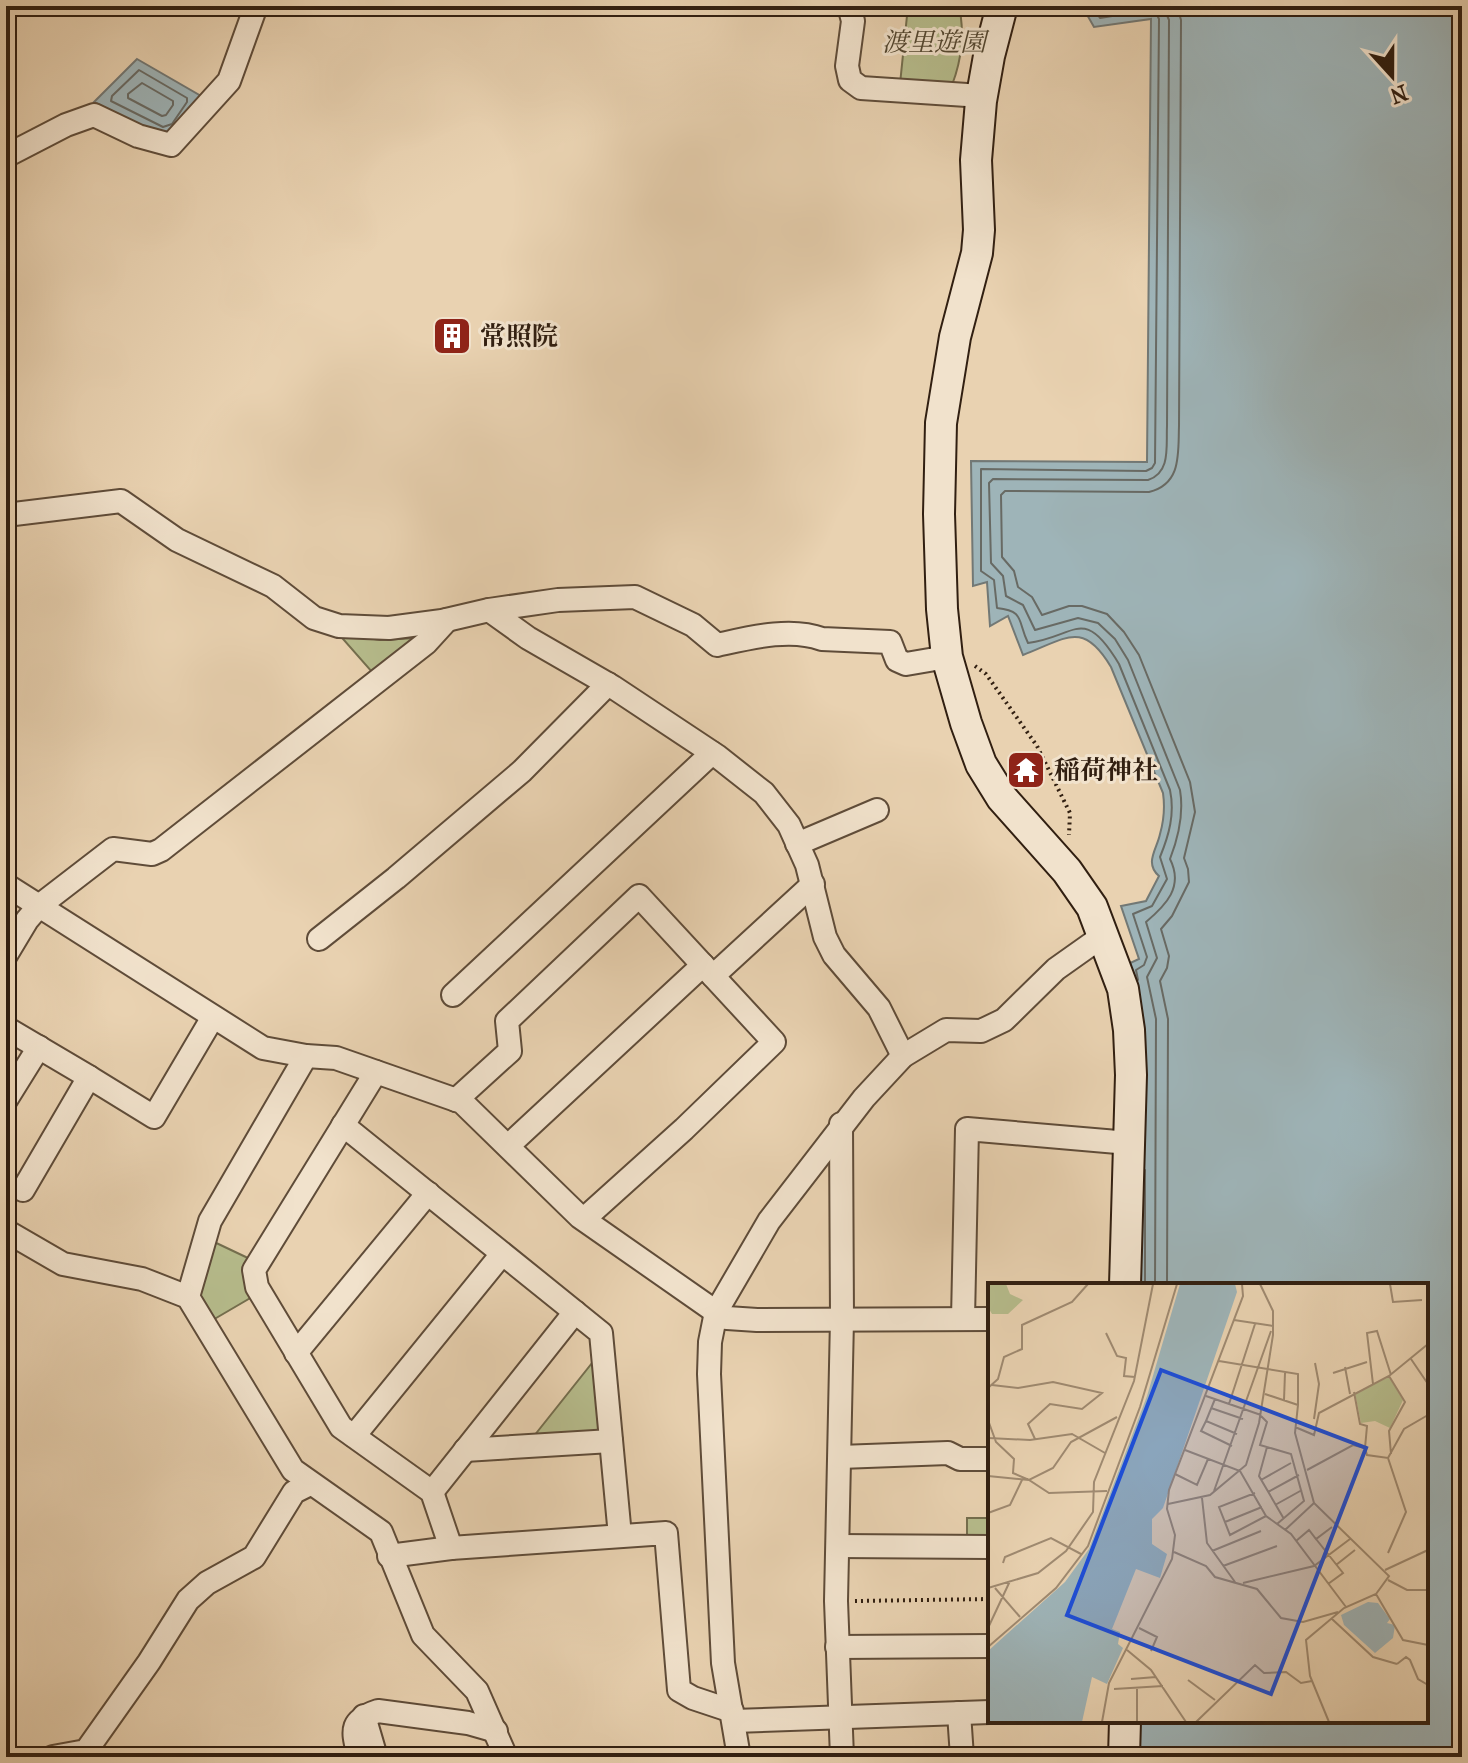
<svg xmlns="http://www.w3.org/2000/svg" width="1468" height="1763" viewBox="0 0 1468 1763" font-family="'IM FELL French Canon','Noto Serif JP',serif">
<rect width="100%" height="100%" fill="#e9d2b1"/>
<filter id="stains"><feTurbulence type="fractalNoise" baseFrequency=".0025" numOctaves="4"/><feColorMatrix values="0 0 0 0 .2 0 0 0 0 .09 0 0 0 0 .02 0 0 0 .5 -.17"/></filter>
<radialGradient id="worn" r=".72"><stop offset=".6" stop-color="#630" stop-opacity="0"/><stop offset="1" stop-color="#630" stop-opacity=".3"/></radialGradient>
<g fill="#b6bc8c" stroke="#746e4e" stroke-width="2">
<path d="M 908,6 L 959,6 C 965,34 962,59 952,85 L 900,84 Z"/>
<path d="M 349,635 L 380,640 L 417,638 L 372,672 L 343,639 Z"/>
<path d="M 210,1240 L 250,1259 L 252,1297 L 211,1321 L 192,1294 Z"/>
<path d="M 596,1358 L 603,1429 L 596,1436 L 530,1441 Z"/>
<rect x="967" y="1518" width="23" height="19"/>
</g>
<g fill="#9eb4b8" stroke="#727875" stroke-width="2">
<path d="M 1082,6 L 1462,6 L 1462,1757 L 1137,1757 L 1137,1721 L 1426,1721 L 1426,1285 L 1137,1285 L 1126,965 L 1139,959 L 1121,906 L 1146,901 L 1159,876 C 1144,863 1157,849 1160,834 C 1164,820 1165,807 1163,793 L 1111,667 C 1083,620 1067,638 1023,655 L 1008,616 L 990,626 L 987,582 L 973,586 L 971,461 L 1147,462 L 1151,19 L 1094,27 Z"/>
<path d="M 137,59 L 201,96 L 164,137 L 94,102 Z"/>
</g>
<g fill="none" stroke-linecap="round" stroke-linejoin="round">
<g stroke="#686a64" stroke-width="2">
<path d="M 1092,6 L 1100,18 L 1149,10 L 1156,13 L 1159,19 L 1155,463 L 1152,468 L 1146,471 L 981,469 L 981,571 L 994,580 L 997,608 C 1025,611 1017,620 1028,643 C 1076,637 1083,604 1119,664 L 1170,790 C 1175,814 1169,835 1160,857 L 1167,879 L 1152,906 L 1133,914 L 1147,957 L 1144,965 L 1136,970 L 1138,980"/>
<path d="M 139,70 L 187,98 L 187,102 L 172,124 L 163,127 L 111,101 L 112,96 Z"/>
<path d="M 142,83 L 173,101 L 173,105 L 166,115 L 162,116 L 128,98 L 128,94 Z"/>
<path d="M 1145,1285 L 1145,1170"/>
<path d="M 1155,1285 L 1156,1019 L 1147,977 L 1157,958 L 1146,922 C 1166,905 1184,887 1170,859 C 1179,836 1184,814 1180,790 L 1128,660 L 1115,639 L 1098,623 L 1078,618 L 1035,630 L 1023,605 L 1006,596 L 1003,576 L 991,563 L 989,483 L 993,479 L 1148,480 C 1171,473 1166,446 1167,426 L 1169,20 L 1163,6"/>
<path d="M 1167,1285 L 1168,1019 L 1160,981 L 1167,968 L 1169,956 L 1161,929 L 1172,916 L 1189,882 L 1188,869 L 1184,858 L 1195,812 L 1190,782 L 1139,655 L 1124,632 L 1107,614 L 1082,606 L 1069,606 L 1042,615 L 1032,597 L 1018,587 L 1014,571 L 1002,557 L 1001,495 L 1005,491 L 1149,492 C 1182,484 1178,453 1179,426 L 1181,20 L 1177,6"/>
</g>
<g stroke="#5f4c39" stroke-width="26">
<g id="minor">
<path d="M 849,6 L 853,21 L 847,66 L 850,80 L 861,88 L 982,96"/>
<path d="M 6,156 L 66,125 L 94,115 L 138,136 L 171,145 L 229,81 L 256,6"/>
<path d="M 6,515 L 121,501 L 177,540 L 273,586 L 314,618 L 339,626 L 389,628 L 442,621 L 489,610 L 558,600 L 635,597 L 693,625 L 717,645 C 749,638 790,627 822,639 L 890,642 L 897,660 L 906,664 L 947,657"/>
<path d="M 489,610 L 528,638 L 613,687 L 717,756 L 764,793 L 789,825 L 807,865 L 825,937 L 834,955 L 879,1008 L 903,1056"/>
<path d="M 797,844 L 877,810"/>
<path d="M 6,885 L 263,1048 L 306,1056 L 336,1058 L 462,1102 L 580,1217 L 716,1312 L 727,1318 L 757,1320 L 990,1319"/>
<path d="M 319,939 L 396,878 L 522,771 L 608,684"/>
<path d="M 6,955 L 27,920 L 39,906 L 113,849 L 152,854 L 161,850 L 426,643 L 447,620"/>
<path d="M 713,976 L 813,884"/>
<path d="M 453,995 L 712,753"/>
<path d="M 6,1028 L 89,1077"/>
<path d="M 376,1072 L 254,1270 L 257,1287 L 341,1427 L 432,1492 L 451,1548 L 666,1533 L 679,1690 L 693,1698 L 732,1711"/>
<path d="M 6,1100 L 39,1047"/>
<path d="M 456,1100 L 510,1051 L 507,1021 L 639,896 L 774,1042 L 684,1129 L 584,1219"/>
<path d="M 841,1124 L 842,1319 L 836,1601 L 842,1757"/>
<path d="M 343,1125 L 601,1333 L 620,1536"/>
<path d="M 508,1146 L 703,965"/>
<path d="M 23,1190 L 89,1077 L 154,1117 L 213,1017"/>
<path d="M 6,1231 L 63,1264 L 142,1279 L 188,1297 L 293,1470 L 381,1532 L 423,1635 L 477,1691 L 506,1757"/>
<path d="M 188,1297 L 210,1221 L 306,1056"/>
<path d="M 963,1319 L 967,1129 L 1129,1143"/>
<path d="M 296,1353 L 428,1193"/>
<path d="M 354,1436 L 502,1254"/>
<path d="M 465,1450 L 611,1441"/>
<path d="M 840,1457 L 948,1453 L 960,1459 L 990,1459"/>
<path d="M 432,1492 L 575,1312"/>
<path d="M 838,1546 L 990,1547"/>
<path d="M 389,1556 L 451,1548"/>
<path d="M 837,1647 L 990,1646"/>
<path d="M 959,1713 L 962,1757"/>
<path d="M 364,1716 L 376,1757"/>
<path d="M 734,1721 L 990,1712"/>
<path d="M 53,1757 L 86,1751 L 149,1662 L 188,1600 L 207,1583 L 254,1557 L 294,1492 L 310,1484"/>
<path d="M 359,1757 C 353,1731 348,1721 378,1711 L 468,1723 L 496,1731"/>
<path d="M 739,1757 L 723,1663 L 709,1374 L 710,1342 L 716,1312 L 769,1221 L 864,1098 L 903,1056 L 946,1030 L 981,1031 L 1004,1020 L 1056,969 L 1104,935"/>
</g>
</g>
<g stroke="#311f11" stroke-width="34">
<g id="secondary">
<path d="M 1002,6 L 989,56 L 981,101 L 976,160 L 979,230 L 977,253 L 955,337 L 941,423 L 939,514 L 942,609 L 947,657 L 966,723 L 981,764 L 1002,798 L 1067,871 L 1092,907 L 1123,989 L 1129,1030 L 1131,1075 L 1125,1285"/>
<path d="M 1124,1757 L 1125,1721"/>
</g>
</g>
<g stroke="#311f11" stroke-width="4" stroke-dasharray="2 4" stroke-linecap="butt">
<path d="M 975,666 L 986,674 L 1037,746 L 1070,813 L 1069,835"/>
<path d="M 855,1601 L 990,1599"/>
</g>
<use href="#minor" stroke="#f1e2cc" stroke-width="22"/>
<use href="#secondary" stroke="#f1e2cc" stroke-width="30"/>
</g>
<defs>
<g id="building-square" transform="scale(2)"><rect x="-9" y="-9" width="18" height="18" rx="4" fill="#8f2418" stroke="#f1e2cc"/><path d="M-4-6H4V6H1V3H-1V6H-4ZM-2.5-4.3h1.7v1.8h-1.7ZM.8-4.3h1.7v1.8H.8ZM-2.5-1h1.7V.8h-1.7ZM.8-1h1.7V.8H.8Z" fill="#fff"/></g>
<g id="temple-square" transform="scale(2)"><rect x="-9" y="-9" width="18" height="18" rx="4" fill="#8f2418" stroke="#f1e2cc"/><path d="M0-6L5-2H3V0L6.5 2.5H4V6H1.5V3h-3V6H-4V2.5H-6.5L-3 0V-2H-5Z" fill="#fff"/></g>
</defs>
<g fill-rule="evenodd">
<use href="#building-square" x="452" y="336"/>
<use href="#temple-square" x="1026" y="770"/>
</g>
<g text-anchor="middle" dominant-baseline="central" stroke-width="6" stroke-linejoin="round" paint-order="stroke">
<g font-size="26" font-style="italic" fill="#524630" stroke="#f1e2cc">
<text x="934" y="42">渡里遊園</text>
</g>
<g font-size="26" font-weight="bold" fill="#311f11" stroke="#f1e2cc" text-anchor="start">
<text x="480" y="336">常照院</text>
<text x="1054" y="770">稲荷神社</text>
</g>
</g>
<g transform="translate(988 1283)">
<rect width="440" height="440" fill="#e9d2b1"/>
<path d="M 0,1 L 18,1 L 22,11 L 35,17 L 20,31 L 4,31 L 1,26 L 0,35 ZM 401,94 L 415,117 L 402,145 L 387,138 L 373,140 L 367,110 Z" fill="#b6bc8c"/>
<path d="M 192,1 L 247,1 L 249,9 L 175,225 L 164,236 L 164,261 L 179,271 L 172,295 L 148,286 L 124,346 L 132,349 L 130,361 L 135,365 L 119,401 L 104,394 L 94,439 L 0,439 L 0,368 L 77,299 L 101,266 L 159,113 ZM 380,319 L 390,320 L 402,336 L 399,340 L 407,342 L 405,355 L 387,370 L 356,342 L 353,332 Z" fill="#9eb4b8"/>
<path fill="none" stroke="#9f8a71" stroke-width="2" d="M 402,1 L 405,19 L 434,17M 246,37 L 285,43M 118,50 L 129,73 L 138,75 L 136,93 L 147,94M 423,76 L 440,101M 231,78 L 310,91 L 310,122M 357,84 L 362,111M 345,90 L 379,79M 401,93 L 417,119 L 401,148 L 403,171M 385,101 L 379,50 L 389,48 L 403,92M 4,102 L 30,105 L 65,99 L 114,110 L 94,126 L 62,121 L 40,141 L 47,156M 0,105 L 10,96 L 16,74 L 34,66 L 34,42 L 84,19 L 100,1M 366,109 L 372,141 L 379,143 L 377,165M 277,111 L 310,122 L 307,150 L 326,220 L 401,293 L 388,311 L 356,325 L 318,357 L 322,393 L 341,439M 218,113 L 273,132M 227,116 L 218,138 L 249,151M 296,117 L 297,90M 241,121 L 267,41M 223,125 L 255,136M 273,133 L 279,139 L 272,162 L 303,171 L 316,218 L 289,241M 326,136 L 331,101 L 327,80M 0,137 L 8,159 L 26,176 L 25,190 L 41,197 L 65,185 L 83,159 L 129,134M 218,138 L 213,148 L 244,163M 307,144 L 326,152 L 331,130 L 401,93 L 440,61M 0,155 L 42,157 L 84,151 L 117,170M 279,164 L 271,193 L 296,236M 197,167 L 252,188 L 278,233 L 303,251 L 358,324M 400,175 L 418,229 L 400,270M 319,187 L 365,162 L 377,165 L 379,172 L 400,175 L 416,146 L 440,132M 187,191 L 209,202 L 220,176M 0,193 L 41,197 L 61,210 L 119,208M 273,197 L 303,180M 226,208 L 283,48M 280,209 L 311,192M 267,210 L 231,224 L 242,252 L 278,233M 214,215 L 219,260 L 247,299M 180,221 L 222,212 L 258,182 L 271,140 L 285,52 L 285,28 L 272,1M 287,222 L 314,207M 0,230 L 22,222 L 34,197M 237,239 L 274,224M 297,247 L 326,220M 328,256 L 355,290 L 340,301M 308,258 L 321,247 L 328,256 L 344,244M 224,268 L 273,248M 186,269 L 218,283 L 227,294 L 269,306 L 293,335 L 315,339 L 350,329M 15,280 L 17,274 L 63,255 L 93,271M 348,282 L 367,267M 235,283 L 289,263M 397,287 L 440,267M 400,297 L 419,307 L 440,307M 255,300 L 326,283 L 362,256M 0,305 L 50,290 L 78,268 L 105,229 L 106,199 L 146,98 L 165,1M 7,305 L 32,334M 388,311 L 415,357 L 440,362M 344,336 L 385,374 L 409,381M 0,345 L 22,298M 151,345 L 169,354 L 163,368M 0,364 L 68,305 L 100,263 L 152,124 L 189,1M 139,367 L 163,387 L 198,439M 409,381 L 418,374 L 422,377 L 430,396 L 440,402M 143,396 L 168,394M 200,397 L 227,417M 126,406 L 175,403M 114,439 L 121,400 L 184,276 L 187,252 L 179,226 L 181,207 L 255,13 L 254,1M 149,439 L 149,405M 208,439 L 267,382 L 276,390 L 298,389 L 313,400 L 324,398"/>
<path fill="#1d4ed8" fill-opacity="0.15" stroke="#1d4ed8" stroke-width="4" d="M 173,87 L 378,165 L 283,411 L 79,332 Z"/>
<rect width="440" height="440" fill="none" stroke="#311f11" stroke-width="4"/>
</g>
<rect width="1468" height="1763" fill="none" stroke="#e9d2b1" stroke-width="32"/>
<rect x="8" y="8" width="1452" height="1747" fill="none" stroke="#311f11" stroke-width="4"/>
<rect x="16" y="16" width="1436" height="1731" fill="none" stroke="#311f11" stroke-width="2"/>
<g transform="translate(1392 76) rotate(159)" stroke="#f1e2cc" stroke-width="6" paint-order="stroke">
<path d="M0-6L14 30L0 20L-14 30Z" fill="#311f11"/>
<text y="-12" font-size="22" font-weight="bold" text-anchor="middle" fill="#311f11">N</text>
</g>
<rect width="100%" height="100%" filter="url(#stains)"/>
<rect width="100%" height="100%" fill="url(#worn)"/>
</svg>
